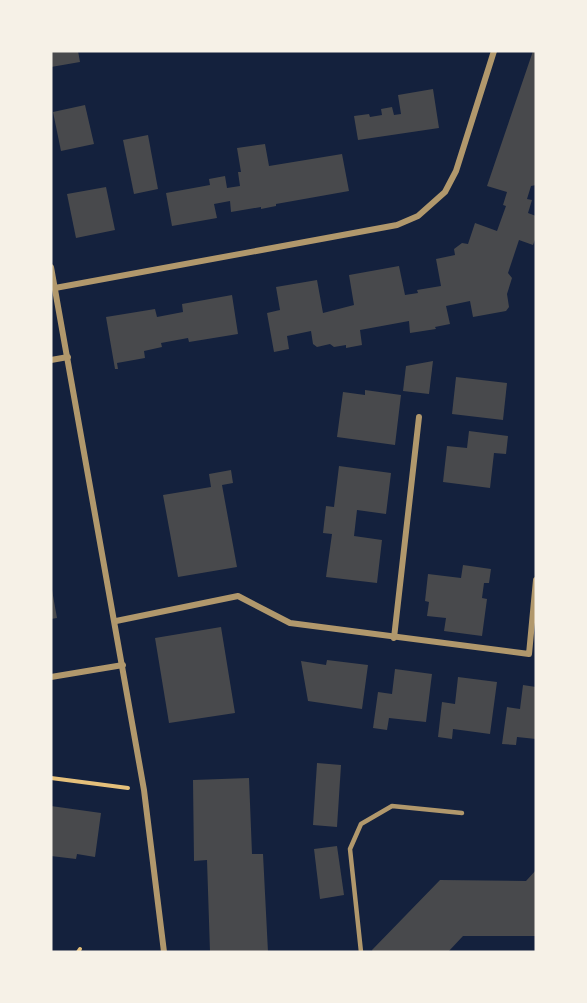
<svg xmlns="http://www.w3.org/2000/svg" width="587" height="1003" viewBox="0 0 587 1003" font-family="Lato,sans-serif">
<rect width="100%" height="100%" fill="#14213d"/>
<g fill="#48494c">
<path d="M 51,51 L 78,51 L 80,62 L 51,67 Z"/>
<path d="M 533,51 L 536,51 L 536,185 L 531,186 L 527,199 L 532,200 L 528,213 L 536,216 L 536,237 L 533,245 L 519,240 L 508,273 L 512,278 L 507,294 L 509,307 L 506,311 L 473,317 L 470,301 L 446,306 L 450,324 L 435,327 L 436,329 L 410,333 L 409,321 L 360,330 L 362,345 L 346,348 L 346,345 L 334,347 L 330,344 L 317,347 L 313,344 L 311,331 L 287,336 L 289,349 L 274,352 L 267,313 L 280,310 L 276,287 L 317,280 L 323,313 L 354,305 L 349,275 L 399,266 L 405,295 L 418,293 L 417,290 L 441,286 L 436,259 L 455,255 L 454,249 L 462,243 L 468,244 L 475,223 L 497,231 L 506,206 L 503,205 L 507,192 L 487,186 Z"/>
<path d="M 433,89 L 439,128 L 358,140 L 354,116 L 369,114 L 370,117 L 382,115 L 381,109 L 392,107 L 394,115 L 401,114 L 398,95 Z"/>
<path d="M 85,105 L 94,144 L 61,151 L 53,112 Z"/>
<path d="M 148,135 L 158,189 L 134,194 L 123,140 Z"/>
<path d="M 265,144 L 269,166 L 342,154 L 349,191 L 276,204 L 276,206 L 261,209 L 261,207 L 231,212 L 230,201 L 214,204 L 217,218 L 172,226 L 166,193 L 210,185 L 209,179 L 225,176 L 227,188 L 240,186 L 238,172 L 241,172 L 237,148 Z"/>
<path d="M 106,187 L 115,230 L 76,238 L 67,194 Z"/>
<path d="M 232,295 L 238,334 L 189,342 L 188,338 L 161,343 L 162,347 L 144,351 L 145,358 L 117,363 L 118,369 L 115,369 L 106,317 L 155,309 L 157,317 L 183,312 L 182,304 Z"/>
<path d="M 433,361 L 429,394 L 403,391 L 406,366 Z"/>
<path d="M 456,377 L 507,383 L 503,420 L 452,414 Z"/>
<path d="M 365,390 L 401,395 L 395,445 L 337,437 L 343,392 L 365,395 Z"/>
<path d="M 469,431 L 508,436 L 506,454 L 494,453 L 490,488 L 443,482 L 447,446 L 467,448 Z"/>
<path d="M 339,466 L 391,473 L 386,514 L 357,510 L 354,536 L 382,540 L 377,583 L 326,577 L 332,534 L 323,533 L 326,506 L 334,507 Z"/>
<path d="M 231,470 L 233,483 L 222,485 L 237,567 L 178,577 L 163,495 L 211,487 L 209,474 Z"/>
<path d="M 463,565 L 491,569 L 489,583 L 484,583 L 482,598 L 487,599 L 482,636 L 444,631 L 446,618 L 427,616 L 429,602 L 425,601 L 428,574 L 461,578 Z"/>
<path d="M 52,590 L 57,618 L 51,619 L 51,591 Z"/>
<path d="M 221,627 L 235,713 L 169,723 L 155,638 Z"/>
<path d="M 327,660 L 368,665 L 362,709 L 308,701 L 301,661 L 326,665 Z"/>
<path d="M 395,669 L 432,674 L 426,722 L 389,718 L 387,730 L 373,728 L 378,692 L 392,694 Z"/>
<path d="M 458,677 L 497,682 L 490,734 L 453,729 L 452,739 L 438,737 L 442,702 L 455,704 Z"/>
<path d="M 523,685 L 536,687 L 536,739 L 517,737 L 516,745 L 502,744 L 507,707 L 520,709 Z"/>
<path d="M 317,763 L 341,765 L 337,827 L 313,825 Z"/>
<path d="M 249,778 L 252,854 L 263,854 L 268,952 L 210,952 L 207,860 L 194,861 L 193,780 Z"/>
<path d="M 51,806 L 101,813 L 95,857 L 77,854 L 76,859 L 51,856 Z"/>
<path d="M 337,846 L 344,895 L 320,899 L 314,849 Z"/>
<path d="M 536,870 L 536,936 L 463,936 L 448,952 L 373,952 L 372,950 L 440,880 L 526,881 Z"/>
</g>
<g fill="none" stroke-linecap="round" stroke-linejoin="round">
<g stroke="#e5c07b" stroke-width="4">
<path d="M 51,778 L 128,788"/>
<path d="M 78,952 L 80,949"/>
</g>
<path stroke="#b1986c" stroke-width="4.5" d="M 361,952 L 350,849 L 361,824 L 392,806 L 462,813"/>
<g stroke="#b1986c" stroke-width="6">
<path d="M 51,267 L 144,790 L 164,952"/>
<path d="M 55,288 L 397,225 L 418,216 L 445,192 L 456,171 L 494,51"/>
<path d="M 51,360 L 68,357"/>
<path d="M 116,621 L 238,596 L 290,623 L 529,654 L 536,580"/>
<path d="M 394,638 L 419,417"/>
<path d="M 51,677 L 123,665"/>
</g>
</g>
<rect width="587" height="1003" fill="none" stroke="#f6f1e7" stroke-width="105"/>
</svg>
